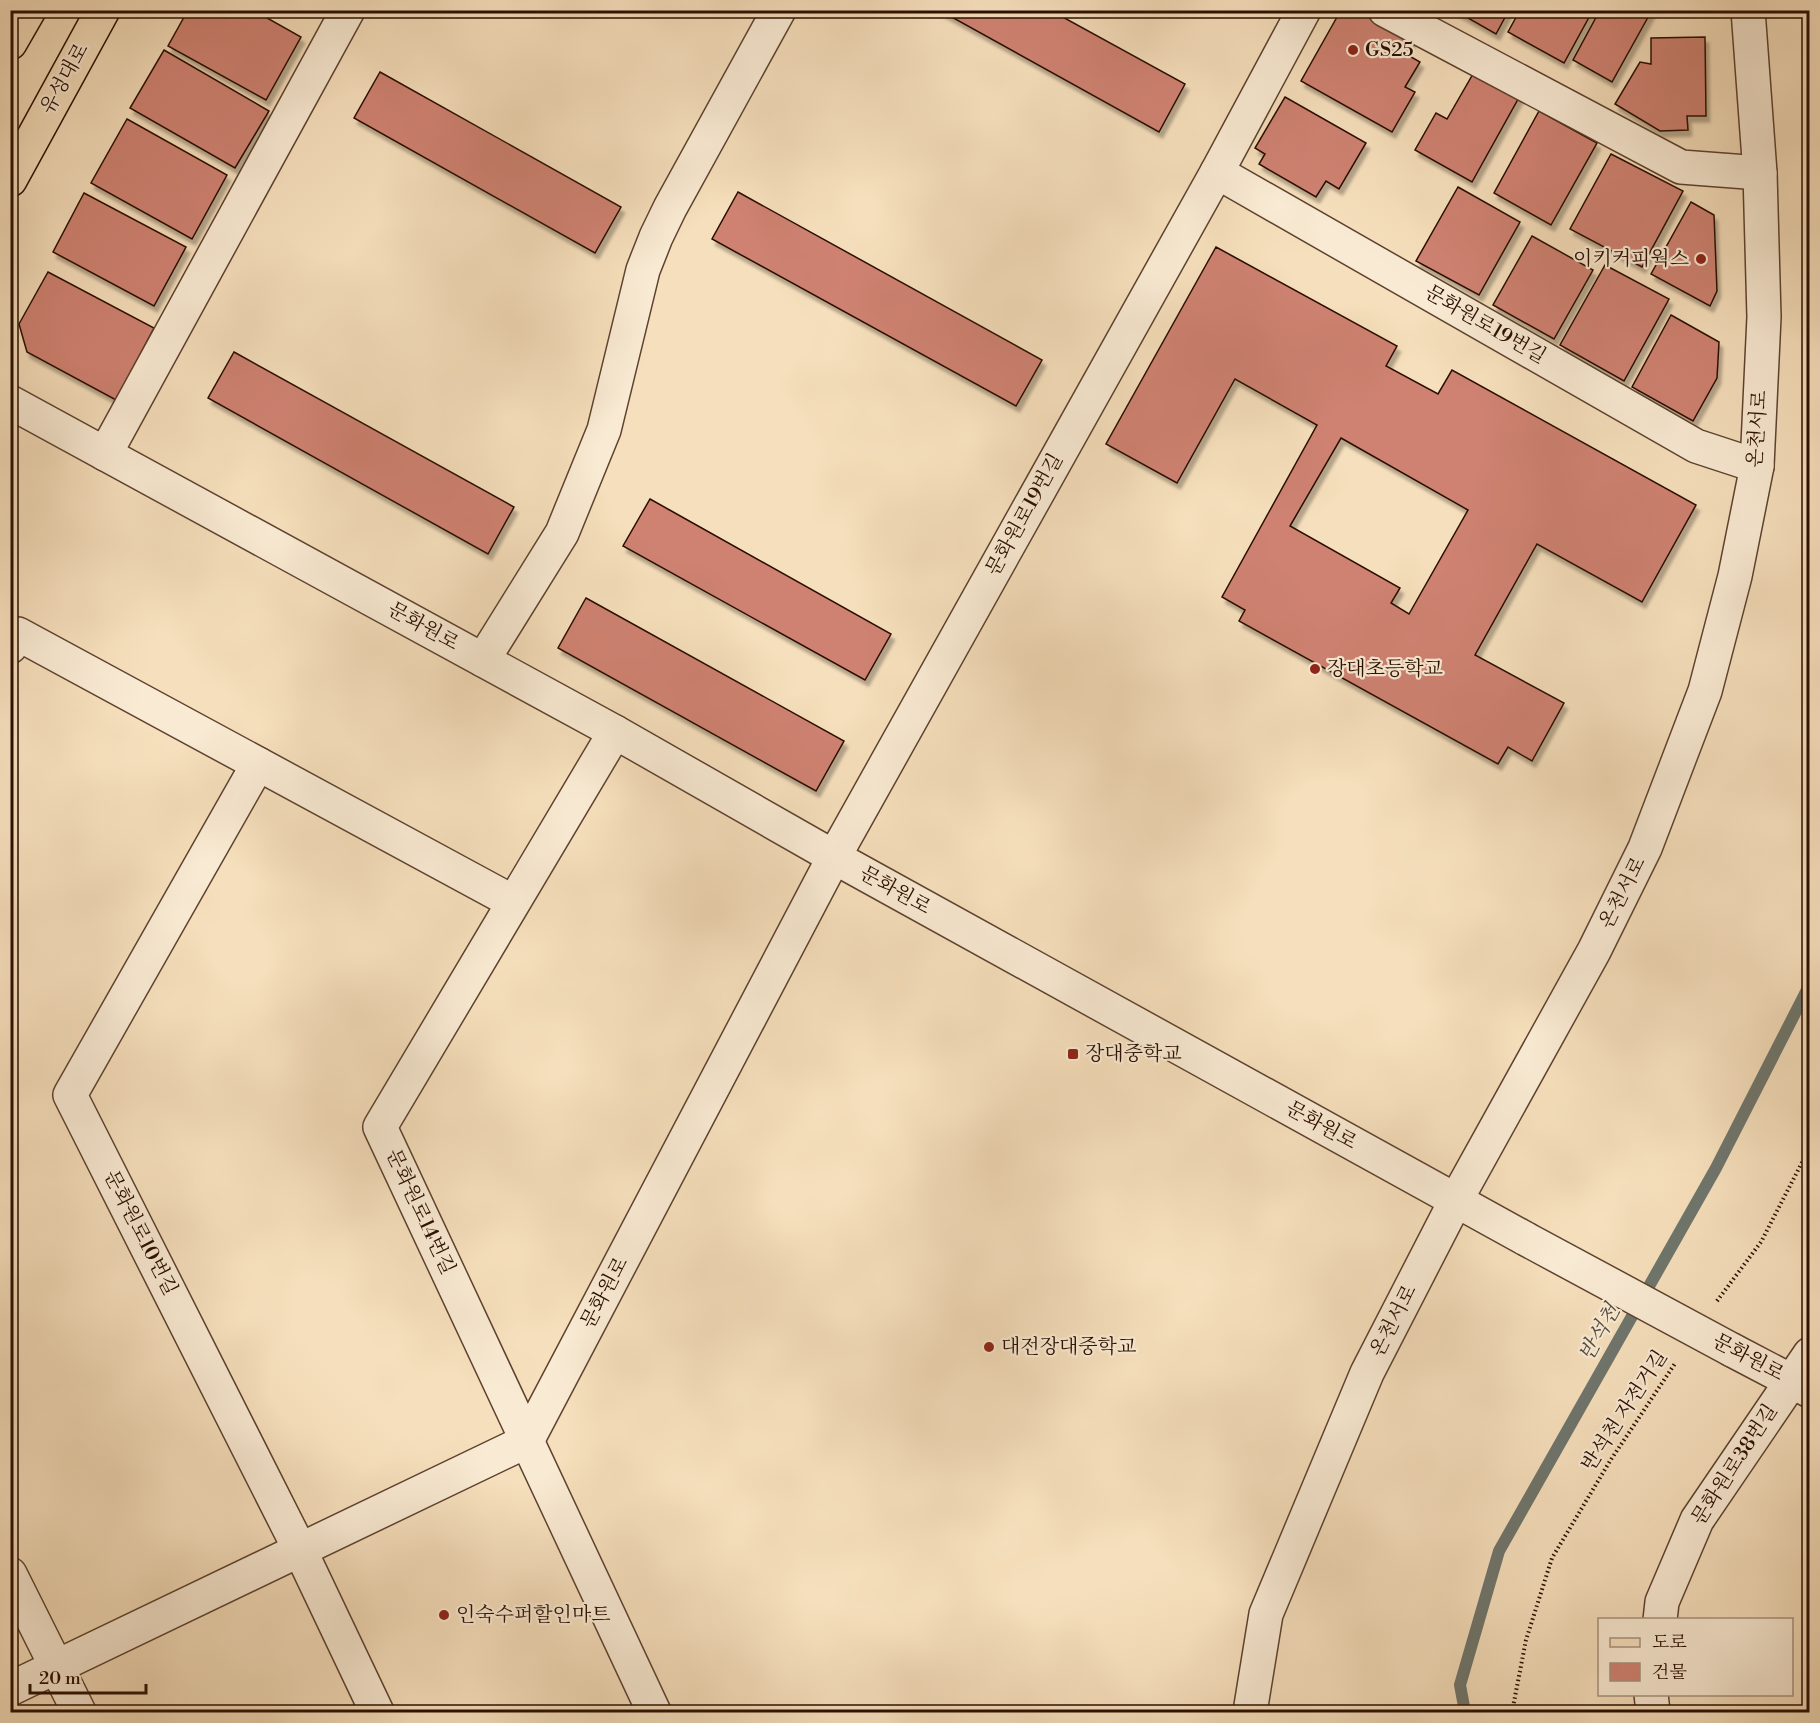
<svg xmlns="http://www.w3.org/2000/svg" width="1820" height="1723" viewBox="0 0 1820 1723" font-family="'Libre Bodoni','Noto Serif KR',serif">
<defs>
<filter id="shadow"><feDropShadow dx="3.5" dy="6" stdDeviation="1.5" flood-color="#0004"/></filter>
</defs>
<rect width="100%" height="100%" fill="#f6dfbc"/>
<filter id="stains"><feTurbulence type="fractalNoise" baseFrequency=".00333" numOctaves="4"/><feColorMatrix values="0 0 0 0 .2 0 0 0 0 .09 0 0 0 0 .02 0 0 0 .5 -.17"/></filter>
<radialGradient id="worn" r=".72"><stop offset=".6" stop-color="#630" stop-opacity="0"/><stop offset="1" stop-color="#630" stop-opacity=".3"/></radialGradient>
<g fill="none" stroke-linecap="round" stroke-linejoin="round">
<path stroke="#6f766d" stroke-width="12" d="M 1465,1712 L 1460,1685 L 1499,1551 L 1716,1168 L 1810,984"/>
</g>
<g fill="#cf8272" stroke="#2a0e00" stroke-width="1.5" fill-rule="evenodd" filter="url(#shadow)">
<path d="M 188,10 L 253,10 L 301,37 L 266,100 L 168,46 Z"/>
<path d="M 939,10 L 1050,10 L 1185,84 L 1159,132 Z"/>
<path d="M 1341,10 L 1360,10 L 1412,39 L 1404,53 L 1420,62 L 1405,87 L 1415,92 L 1392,132 L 1301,81 Z"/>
<path d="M 1454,10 L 1509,10 L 1496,34 Z"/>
<path d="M 1520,10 L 1593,10 L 1564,63 L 1508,32 Z"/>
<path d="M 1600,10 L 1652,10 L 1612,82 L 1573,60 Z"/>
<path d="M 1705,37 L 1706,116 L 1687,116 L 1688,130 L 1660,131 L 1615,104 L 1640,62 L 1651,64 L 1651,38 Z"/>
<path d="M 164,50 L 269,111 L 235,168 L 130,108 Z"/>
<path d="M 1477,67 L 1522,92 L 1472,182 L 1415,150 L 1436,113 L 1447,119 Z"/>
<path d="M 380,72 L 621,207 L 595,253 L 354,118 Z"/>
<path d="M 1285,97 L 1366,143 L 1339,189 L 1326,181 L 1316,197 L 1259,164 L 1265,154 L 1255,148 Z"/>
<path d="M 1539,111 L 1597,143 L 1551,225 L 1494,193 Z"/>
<path d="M 127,119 L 227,175 L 192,239 L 91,183 Z"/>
<path d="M 1611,154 L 1683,191 L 1642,267 L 1570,229 Z"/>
<path d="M 1458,187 L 1520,222 L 1479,295 L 1416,261 Z"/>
<path d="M 738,192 L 1042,360 L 1016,406 L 712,239 Z"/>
<path d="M 84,193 L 186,247 L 154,306 L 53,252 Z"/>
<path d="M 1691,202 L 1714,215 L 1717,291 L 1710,306 L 1651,274 Z"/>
<path d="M 1532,236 L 1593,270 L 1554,339 L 1493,305 Z"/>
<path d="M 1216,247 L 1397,346 L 1386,366 L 1438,394 L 1452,370 L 1696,505 L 1642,602 L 1537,544 L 1475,655 L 1564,703 L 1532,761 L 1508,747 L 1498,764 L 1239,621 L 1245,610 L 1222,597 L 1317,425 L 1235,379 L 1177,483 L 1106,444 ZM 1341,438 L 1468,510 L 1409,614 L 1391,603 L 1400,588 L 1290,526 Z"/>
<path d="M 1605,265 L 1669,299 L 1624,381 L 1560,345 Z"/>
<path d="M 48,272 L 154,328 L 116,400 L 27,352 L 19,324 Z"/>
<path d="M 1671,315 L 1719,342 L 1717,378 L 1693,421 L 1632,387 Z"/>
<path d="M 234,352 L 514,507 L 488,554 L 208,398 Z"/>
<path d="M 650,499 L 891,634 L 865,680 L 623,546 Z"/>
<path d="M 586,598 L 844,741 L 816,791 L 558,648 Z"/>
</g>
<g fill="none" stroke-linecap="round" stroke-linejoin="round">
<g stroke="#5d422f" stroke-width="36">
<g id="minor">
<path d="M 1385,10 L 1681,167 L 1760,173"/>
<path d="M 1217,172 L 1696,446 L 1757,466"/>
<path d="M 10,402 L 615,732 L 834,857 L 1526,1239"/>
<path d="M 105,454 L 348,10"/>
<path d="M 10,647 L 18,634 L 513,902"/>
<path d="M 483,660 L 562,533 L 604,430 L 643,270 L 656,237 L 670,208 L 779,10"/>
<path d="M 615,732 L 380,1127 L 654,1712"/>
<path d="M 258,764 L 70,1095 L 300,1550 L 377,1712"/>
<path d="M 1732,1350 L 1810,1391"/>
<path d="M 10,1574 L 79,1712"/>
<path d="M 1660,1620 L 1662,1602 L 1697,1520 L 1810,1354"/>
<path d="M 10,1689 L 527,1441 L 834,857 L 1217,172 L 1304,10"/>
<path d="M 1651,1694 L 1653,1712"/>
<path d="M 1250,1712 L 1266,1614 L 1367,1373 L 1456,1200 L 1594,951 L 1645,848 L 1705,691 L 1735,576 L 1757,466 L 1764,317 L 1760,173 L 1748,10"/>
</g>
</g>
<g stroke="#2a0e00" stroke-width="36">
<g id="major">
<path d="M 10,43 L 29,10"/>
<path d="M 10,180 L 103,10"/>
</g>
</g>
<g stroke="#2a0e00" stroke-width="4" stroke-dasharray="1.5 3" stroke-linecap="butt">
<path d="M 1717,1301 L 1761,1242 L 1810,1147"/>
<path d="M 1512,1712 L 1526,1640 L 1552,1558 L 1610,1461 L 1676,1362"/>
</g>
<use href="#minor" stroke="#f9ead3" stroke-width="33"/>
<use href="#major" stroke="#f6dfbc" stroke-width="33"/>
<g stroke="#5d422f" stroke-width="36" stroke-linecap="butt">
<path id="minor-bridge" d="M 1526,1239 L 1732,1350"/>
</g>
<use href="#minor-bridge" stroke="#f9ead3" stroke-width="33"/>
</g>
<g fill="#8f2418" stroke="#f9ead3" stroke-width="2">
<circle cx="1353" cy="50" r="6"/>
<circle cx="1701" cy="259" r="6"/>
<circle cx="1315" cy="669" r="6"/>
<rect x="1067" y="1048" width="12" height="12" rx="3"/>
<circle cx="989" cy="1347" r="6"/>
<circle cx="444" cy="1615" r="6"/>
</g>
<g text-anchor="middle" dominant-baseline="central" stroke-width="4.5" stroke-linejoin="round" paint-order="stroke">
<g font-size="20" fill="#2a0e00" stroke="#f9ead3" text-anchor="start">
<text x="1365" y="50">GS25</text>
<text x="1689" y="259" text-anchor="end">이키커피웍스</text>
<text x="1327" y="669">장대초등학교</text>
<text x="1085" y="1054">장대중학교</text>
<text x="1001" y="1347">대전장대중학교</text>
<text x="456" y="1615">인숙수퍼할인마트</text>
</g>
<g font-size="20" fill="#2a0e00" stroke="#f9ead3">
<text transform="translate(65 79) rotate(-61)">유성대로</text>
<text transform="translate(1485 325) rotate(30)">문화원로19번길</text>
<text transform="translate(1758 429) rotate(-86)">온천서로</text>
<text transform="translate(1025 515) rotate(-61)">문화원로19번길</text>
<text transform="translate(423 627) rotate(29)">문화원로</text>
<text transform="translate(895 891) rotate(29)">문화원로</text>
<text transform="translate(1623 893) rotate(-63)">온천서로</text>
<text transform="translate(1321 1126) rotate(29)">문화원로</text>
<text transform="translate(420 1212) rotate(65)">문화원로14번길</text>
<text transform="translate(140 1233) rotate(63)">문화원로10번길</text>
<text transform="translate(605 1293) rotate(-62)">문화원로</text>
<text transform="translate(1394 1321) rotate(-63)">온천서로</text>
<text transform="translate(1748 1358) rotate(28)">문화원로</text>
<text transform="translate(1625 1411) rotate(-57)">반석천 자전거길</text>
<text transform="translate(1735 1465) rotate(-57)">문화원로38번길</text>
</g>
<g font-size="21" font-style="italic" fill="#524b3f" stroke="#f9ead3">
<text transform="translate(1600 1333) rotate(-61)">반석천</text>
</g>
</g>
<rect width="1820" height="1723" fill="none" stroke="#f6dfbc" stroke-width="36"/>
<rect x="12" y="12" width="1796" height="1699" fill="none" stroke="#2a0e00" stroke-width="3"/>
<rect x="18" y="18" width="1784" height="1687" fill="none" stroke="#2a0e00" stroke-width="1.5"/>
<rect x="1598" y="1618" width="195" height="78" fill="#f9ead3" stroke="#a6927f" stroke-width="1.5"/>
<rect x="1610" y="1638" width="30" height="9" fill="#f6dfbc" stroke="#a6927f" stroke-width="1.5"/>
<text x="1652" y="1648" font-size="18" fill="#2a0e00">도로</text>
<rect x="1610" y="1663" width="30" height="18" fill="#cf8272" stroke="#a6927f" stroke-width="1.5"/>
<text x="1652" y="1678" font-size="18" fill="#2a0e00">건물</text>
<path d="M30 1684v9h116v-9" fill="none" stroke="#2a0e00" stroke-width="3"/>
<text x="39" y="1684" font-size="18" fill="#2a0e00" stroke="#f9ead3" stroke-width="4.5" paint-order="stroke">20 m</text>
<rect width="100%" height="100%" filter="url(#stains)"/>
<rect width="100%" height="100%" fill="url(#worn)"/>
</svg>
